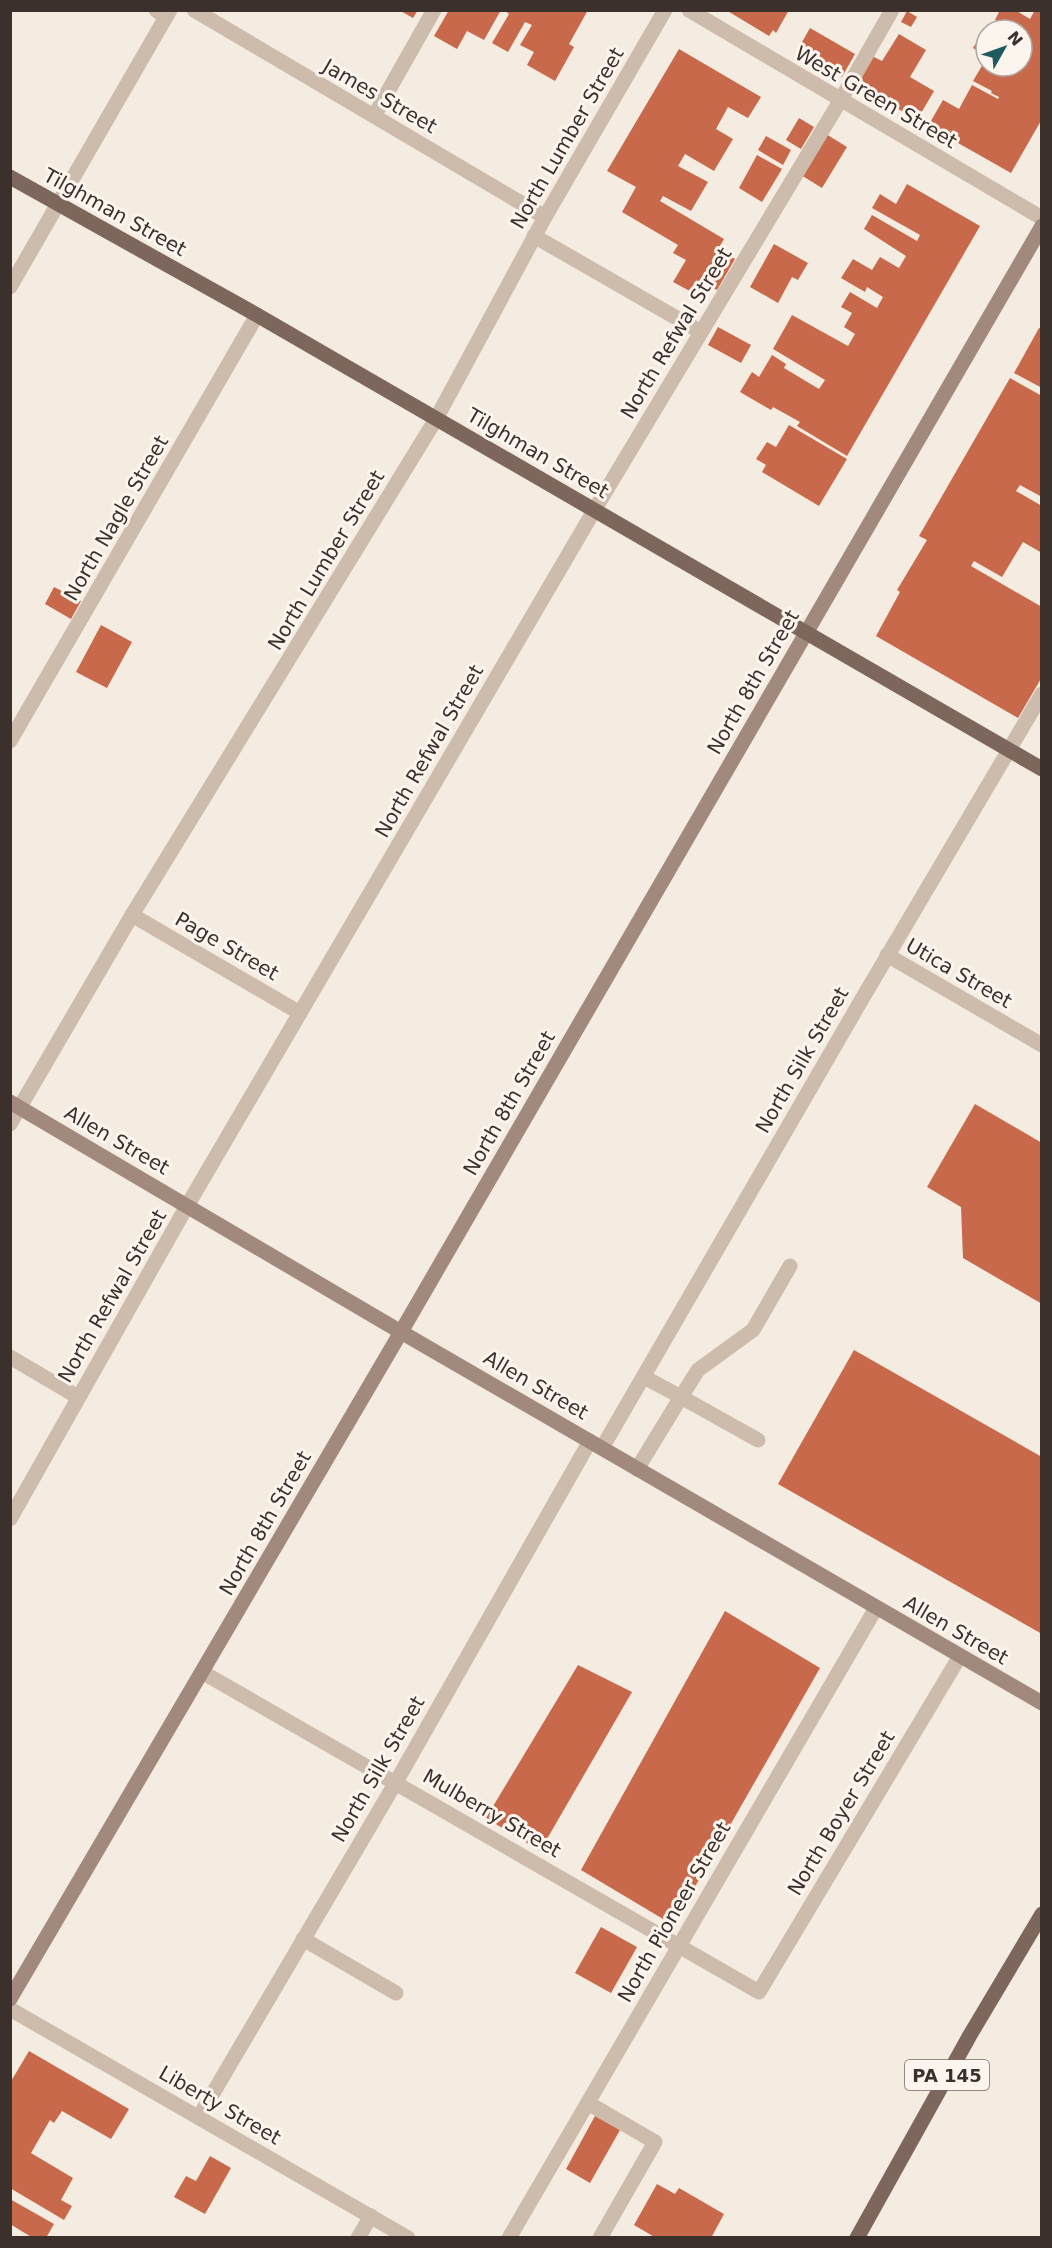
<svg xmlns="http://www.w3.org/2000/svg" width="1052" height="2248" viewBox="0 0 1052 2248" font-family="'DejaVu Sans',sans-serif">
<rect width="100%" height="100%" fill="#f4ebe1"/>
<g fill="#c8694b">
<path d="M 399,10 L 418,10 L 413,18 Z"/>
<path d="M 449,10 L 501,10 L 484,40 L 467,31 L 457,49 L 434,36 Z"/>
<path d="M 504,10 L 588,10 L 569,44 L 574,47 L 555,81 L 527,65 L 534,52 L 520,45 L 532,25 L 525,22 L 508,52 L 492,43 L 509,14 Z"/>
<path d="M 726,10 L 789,10 L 776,33 L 773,30 L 769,36 Z"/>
<path d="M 1000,10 L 1015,10 L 1030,19 L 1035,10 L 1042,10 L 1042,119 L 1011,173 L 928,126 L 943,100 L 959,109 L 972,85 L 998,99 L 999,97 L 991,93 L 992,91 L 973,81 L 986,59 L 986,66 L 1022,66 L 1022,30 L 998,30 L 1002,24 L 995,20 Z"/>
<path d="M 907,11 L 917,17 L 911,27 L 901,22 Z"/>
<path d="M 988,24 L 998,30 L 986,30 L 986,56 L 973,48 Z"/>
<path d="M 810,28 L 855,54 L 842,77 L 797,51 Z"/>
<path d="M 899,34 L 926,50 L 910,77 L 934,91 L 917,120 L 856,84 L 872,56 L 882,61 Z"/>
<path d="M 679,49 L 761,97 L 748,118 L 728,107 L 716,129 L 733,139 L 714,171 L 685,154 L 678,166 L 708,182 L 691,211 L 663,196 L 660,201 L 724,239 L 718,249 L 735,259 L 717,290 L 706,284 L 699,296 L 673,282 L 686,260 L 673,253 L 678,245 L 622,212 L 636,187 L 607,171 Z"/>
<path d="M 799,118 L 814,127 L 801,149 L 786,140 Z"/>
<path d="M 826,134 L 847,147 L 822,188 L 801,175 Z"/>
<path d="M 766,136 L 791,150 L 783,165 L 758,150 Z"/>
<path d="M 757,155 L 782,169 L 762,202 L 739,188 Z"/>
<path d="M 907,184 L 980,226 L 847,456 L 797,426 L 800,422 L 773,407 L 771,410 L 740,392 L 752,372 L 759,377 L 772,355 L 786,364 L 784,368 L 819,389 L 825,380 L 773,349 L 792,315 L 848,346 L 855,334 L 844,327 L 852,313 L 841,307 L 850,292 L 877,308 L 883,297 L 867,287 L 865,292 L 841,278 L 853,259 L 872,270 L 880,257 L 899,268 L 906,256 L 864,229 L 872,215 L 917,241 L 920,235 L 872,208 L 880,194 L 896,204 Z"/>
<path d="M 774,244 L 808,263 L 798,280 L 792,277 L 778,303 L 750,287 Z"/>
<path d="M 718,327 L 751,345 L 741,363 L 708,345 Z"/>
<path d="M 1039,328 L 1042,329 L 1042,388 L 1014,373 Z"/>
<path d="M 1010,378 L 1042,396 L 1040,453 L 1042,454 L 1042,497 L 1020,485 L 1016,491 L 1042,506 L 1042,553 L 1023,542 L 1002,577 L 974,561 L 971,566 L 1042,607 L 1042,677 L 1018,718 L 876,636 L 900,592 L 897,590 L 927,540 L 919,536 Z"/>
<path d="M 789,425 L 847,459 L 819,506 L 762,472 L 766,465 L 756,459 L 767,442 L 776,447 Z"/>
<path d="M 54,587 L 81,601 L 71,619 L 45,604 Z"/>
<path d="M 101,625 L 132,642 L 107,688 L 76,672 Z"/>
<path d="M 975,1104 L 1042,1143 L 1042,1304 L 963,1258 L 961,1207 L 927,1187 Z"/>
<path d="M 854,1350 L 1042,1457 L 1042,1634 L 778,1484 Z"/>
<path d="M 725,1611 L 820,1668 L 673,1925 L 581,1870 Z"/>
<path d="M 578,1665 L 632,1692 L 540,1851 L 486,1818 Z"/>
<path d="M 601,1927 L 637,1947 L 611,1993 L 575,1973 Z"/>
<path d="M 29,2051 L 129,2109 L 111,2139 L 62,2111 L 54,2123 L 50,2120 L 31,2153 L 73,2178 L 61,2200 L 72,2206 L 64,2220 L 10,2188 L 10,2083 Z"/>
<path d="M 595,2116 L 620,2130 L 590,2183 L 566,2169 Z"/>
<path d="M 210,2156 L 231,2168 L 205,2214 L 174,2197 L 186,2176 L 196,2181 Z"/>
<path d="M 657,2184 L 675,2194 L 679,2188 L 724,2214 L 711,2238 L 656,2238 L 634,2225 Z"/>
<path d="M 10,2199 L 54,2224 L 46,2238 L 33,2238 L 10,2224 Z"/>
</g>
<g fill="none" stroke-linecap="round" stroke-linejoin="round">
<g stroke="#cdbbac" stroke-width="15">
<path d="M 156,10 L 166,17"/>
<path d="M 194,10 L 545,217"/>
<path d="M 374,116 L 434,10"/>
<path d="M 534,236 L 701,332"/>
<path d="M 10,741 L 257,315"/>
<path d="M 132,915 L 300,1013"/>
<path d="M 887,955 L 1042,1045"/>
<path d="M 10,1357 L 78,1397"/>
<path d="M 644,1377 L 681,1397 L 698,1370 L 753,1330 L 790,1266"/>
<path d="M 602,1448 L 862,999 L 1042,694"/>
<path d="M 637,1469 L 681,1397 L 758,1440"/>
<path d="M 10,1519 L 187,1206 L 595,509 L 840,101 L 892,10"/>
<path d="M 202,1672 L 759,1992 L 960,1656"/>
<path d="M 303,1939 L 396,1993"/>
<path d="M 588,2103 L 655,2142 L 600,2238"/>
<path d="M 509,2238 L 876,1608"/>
</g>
<g stroke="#cdbbac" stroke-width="15">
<path d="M 689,10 L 1042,218"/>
<path d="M 10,287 L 170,10"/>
<path d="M 10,1124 L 132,915 L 436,419 L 545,217 L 665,10"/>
<path d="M 10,2009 L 408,2238"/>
<path d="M 199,2117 L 396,1782 L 590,1441"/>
<path d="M 358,2238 L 371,2216"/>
</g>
<g stroke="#a18a7d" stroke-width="15">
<path d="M 10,1102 L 401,1332 L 1042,1703"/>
<path d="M 10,1999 L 401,1332 L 1042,226"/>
</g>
<g stroke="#7d675c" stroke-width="15">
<path d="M 10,177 L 257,315 L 1042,769"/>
<path d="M 857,2238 L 970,2035 L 1042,1914"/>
</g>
</g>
<g text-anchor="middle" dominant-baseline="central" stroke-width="6" stroke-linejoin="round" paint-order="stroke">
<rect fill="#fbf5ee" stroke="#756b66" stroke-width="1.5" x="905" y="2060" width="84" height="30" rx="4.5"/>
<g font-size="18" font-weight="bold" fill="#3b302b">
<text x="947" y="2075">PA 145</text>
</g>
<g font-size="20" fill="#3b302b" stroke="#fbf5ee">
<text transform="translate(380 96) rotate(30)">James Street</text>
<text transform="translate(876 97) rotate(30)">West Green Street</text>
<text transform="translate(567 138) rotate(-60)">North Lumber Street</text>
<text transform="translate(115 212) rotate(29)">Tilghman Street</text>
<text transform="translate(676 333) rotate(-59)">North Refwal Street</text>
<text transform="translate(538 453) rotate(30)">Tilghman Street</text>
<text transform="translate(116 518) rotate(-60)">North Nagle Street</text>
<text transform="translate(326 560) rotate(-59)">North Lumber Street</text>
<text transform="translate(753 682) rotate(-60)">North 8th Street</text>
<text transform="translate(429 751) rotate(-60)">North Refwal Street</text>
<text transform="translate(227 946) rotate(30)">Page Street</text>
<text transform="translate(959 973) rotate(30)">Utica Street</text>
<text transform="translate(802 1060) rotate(-60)">North Silk Street</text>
<text transform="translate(509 1103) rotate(-60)">North 8th Street</text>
<text transform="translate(117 1140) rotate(30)">Allen Street</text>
<text transform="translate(112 1296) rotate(-60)">North Refwal Street</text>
<text transform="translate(536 1385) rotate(30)">Allen Street</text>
<text transform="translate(265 1523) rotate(-60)">North 8th Street</text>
<text transform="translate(956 1630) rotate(30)">Allen Street</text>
<text transform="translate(378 1769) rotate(-60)">North Silk Street</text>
<text transform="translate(492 1813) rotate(30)">Mulberry Street</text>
<text transform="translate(841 1813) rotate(-59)">North Boyer Street</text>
<text transform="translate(674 1912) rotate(-60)">North Pioneer Street</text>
<text transform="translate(220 2105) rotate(30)">Liberty Street</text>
</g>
</g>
<rect width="1052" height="2248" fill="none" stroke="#3b302b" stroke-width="24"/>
<g transform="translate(1004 48) rotate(50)"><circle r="28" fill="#fbf5ee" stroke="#aea6a0" stroke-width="1.5"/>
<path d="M0-4.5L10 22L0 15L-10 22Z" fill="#1f5a5e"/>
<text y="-9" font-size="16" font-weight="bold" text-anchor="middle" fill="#3b302b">N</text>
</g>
</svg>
